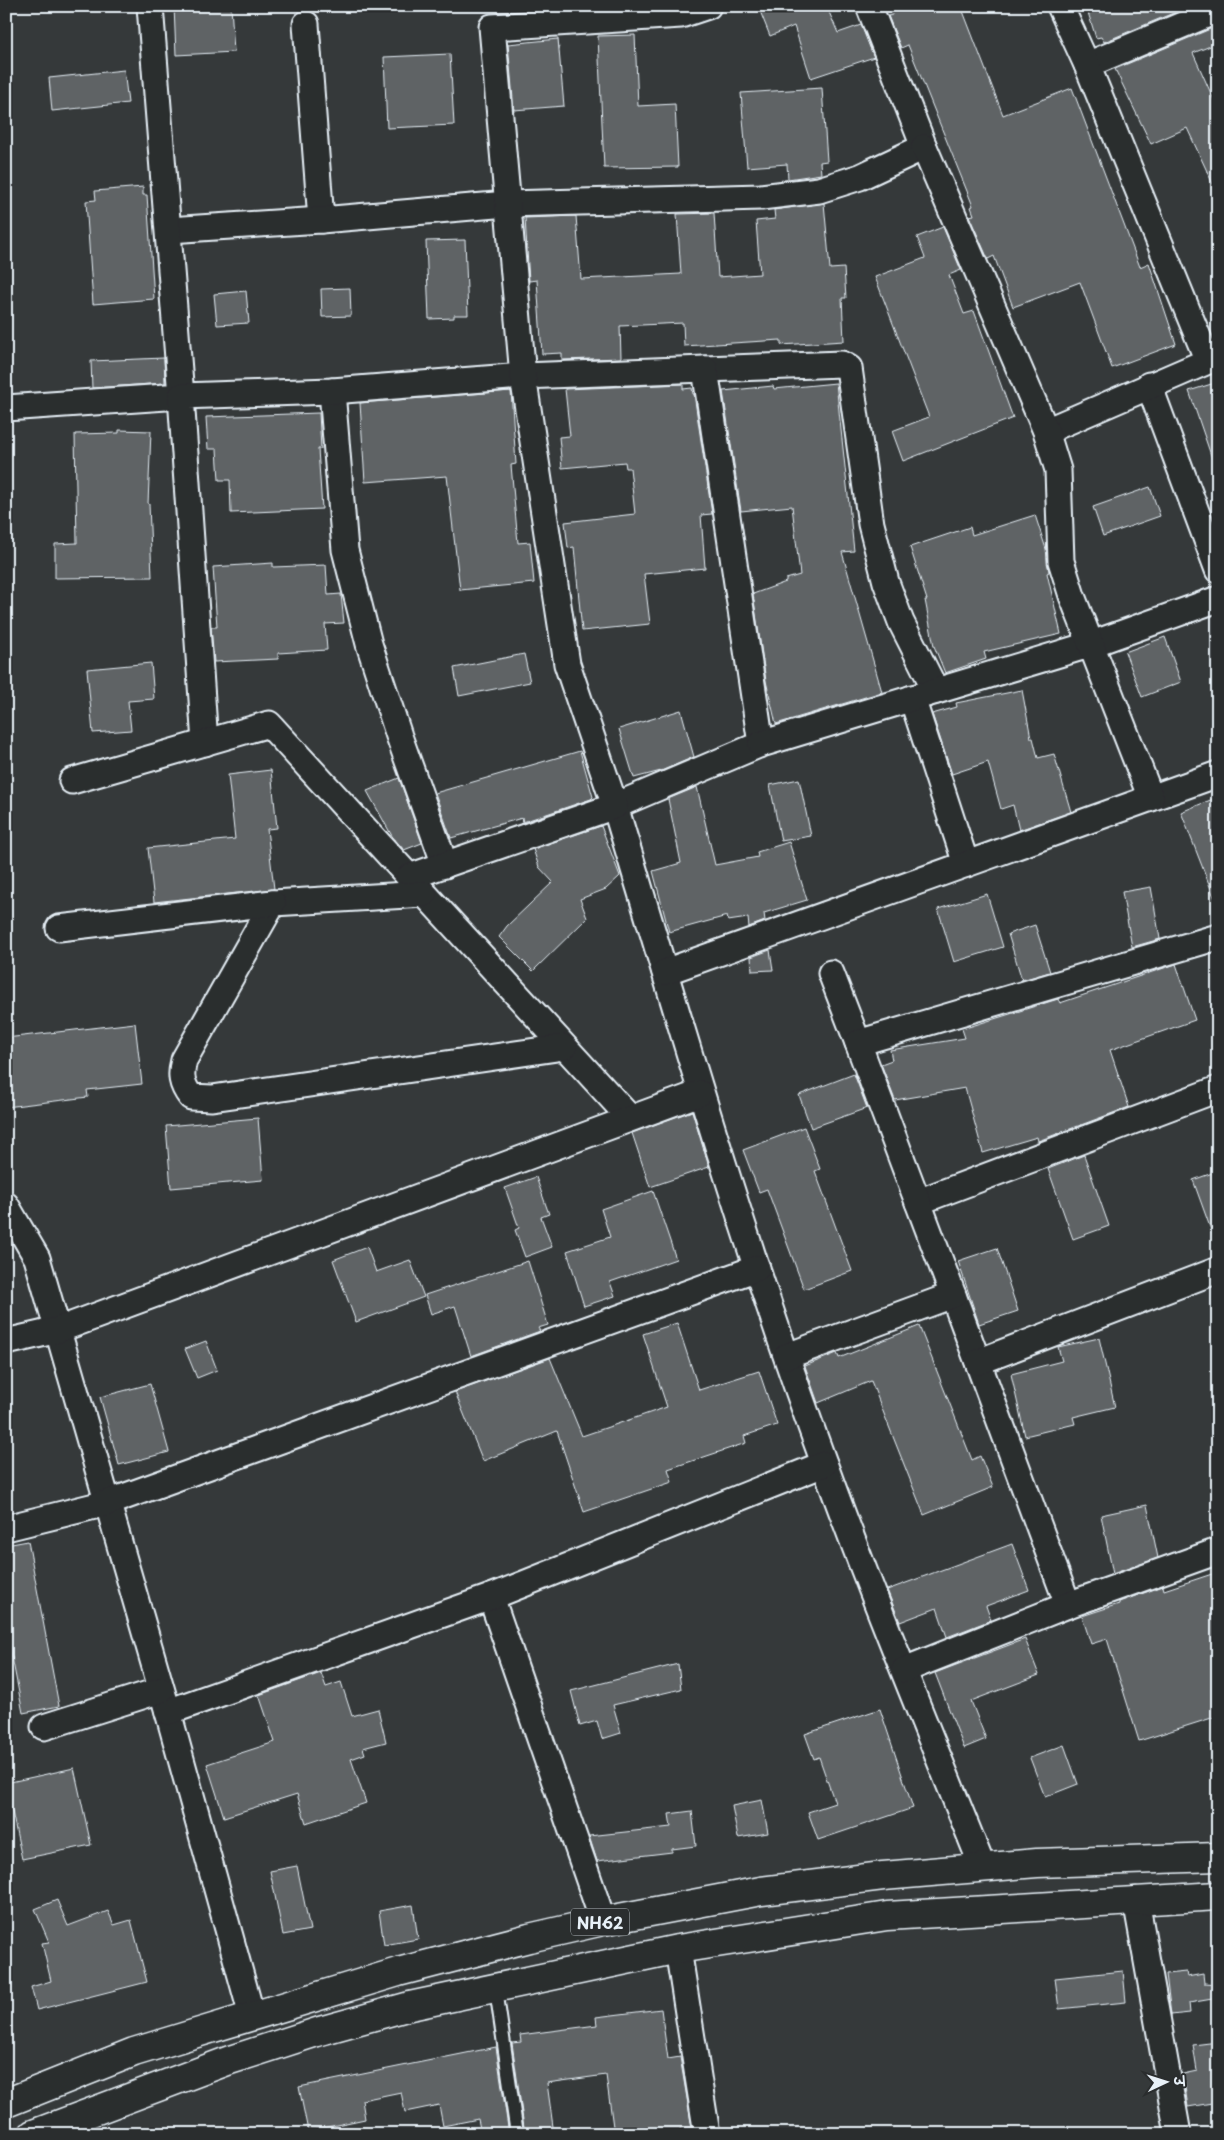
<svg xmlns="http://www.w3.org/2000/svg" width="1224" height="2140" viewBox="0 0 1224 2140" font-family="'Playpen Sans','Playpen Sans Deva',sans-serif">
<rect width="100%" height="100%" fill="#35393a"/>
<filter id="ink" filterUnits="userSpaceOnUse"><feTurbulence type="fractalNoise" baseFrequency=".02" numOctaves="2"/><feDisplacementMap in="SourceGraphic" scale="10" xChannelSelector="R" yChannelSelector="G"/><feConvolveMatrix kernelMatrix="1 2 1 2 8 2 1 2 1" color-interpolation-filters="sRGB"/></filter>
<g filter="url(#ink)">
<g fill="#5f6365" stroke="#e8f1f8">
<path d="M 174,6 L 231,6 L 234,52 L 176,55 Z"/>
<path d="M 758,6 L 840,6 L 829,12 L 838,33 L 861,25 L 874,57 L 811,78 L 794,26 L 770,36 Z"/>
<path d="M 889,6 L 961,6 L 1003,115 L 1072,88 L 1140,267 L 1149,263 L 1176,344 L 1112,368 L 1080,282 L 1013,307 L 994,256 L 988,259 L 969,216 L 974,215 L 971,207 L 973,206 L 908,45 L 901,48 L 888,16 L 892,15 Z"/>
<path d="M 1086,6 L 1190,6 L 1104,42 L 1101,37 L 1096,38 Z"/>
<path d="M 1215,27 L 1218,34 L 1218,43 L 1193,53 L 1218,109 L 1218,195 L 1187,128 L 1151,144 L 1115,69 Z"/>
<path d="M 635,35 L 638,106 L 675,104 L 678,167 L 604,168 L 598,36 Z"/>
<path d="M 558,39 L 564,106 L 514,110 L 508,44 Z"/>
<path d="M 450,54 L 454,125 L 387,128 L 384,57 Z"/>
<path d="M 124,70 L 128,103 L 52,111 L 49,78 Z"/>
<path d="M 822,88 L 827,161 L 820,162 L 821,174 L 788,179 L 787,164 L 747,167 L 741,93 Z"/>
<path d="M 143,187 L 143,195 L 147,195 L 154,299 L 93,304 L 86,201 L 96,200 L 95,191 Z"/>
<path d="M 824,203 L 830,269 L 844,268 L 846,298 L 842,298 L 844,341 L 781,345 L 781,340 L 684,346 L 683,323 L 620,326 L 621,358 L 562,360 L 562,353 L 542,354 L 537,280 L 529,281 L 525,218 L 576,216 L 581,279 L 681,274 L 677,214 L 714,213 L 718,277 L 760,274 L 756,221 L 775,219 L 774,210 Z"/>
<path d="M 943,227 L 961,270 L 949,275 L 964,314 L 974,311 L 1013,418 L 903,461 L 892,431 L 929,417 L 875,277 L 925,258 L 917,237 Z"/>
<path d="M 465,240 L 468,315 L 454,315 L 454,318 L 429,319 L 426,241 Z"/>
<path d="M 350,288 L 351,316 L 322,317 L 321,289 Z"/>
<path d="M 246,291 L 249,323 L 217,325 L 214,294 Z"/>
<path d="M 164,358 L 165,383 L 92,388 L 91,361 Z"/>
<path d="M 1218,382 L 1218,464 L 1214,464 L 1189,391 Z"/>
<path d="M 836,383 L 854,551 L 842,552 L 882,692 L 776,724 L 766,681 L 753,594 L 786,582 L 786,579 L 800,575 L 792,506 L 741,511 L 723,391 L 773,386 L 774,389 Z"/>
<path d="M 683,384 L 683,389 L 692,388 L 693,394 L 694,394 L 712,514 L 701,515 L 705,568 L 644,574 L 650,624 L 582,631 L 574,547 L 568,548 L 565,522 L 635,514 L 630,468 L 626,468 L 625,462 L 562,468 L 559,437 L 570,436 L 565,389 Z"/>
<path d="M 511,391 L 516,464 L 511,465 L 518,543 L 530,542 L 534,583 L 460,590 L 447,476 L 365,482 L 360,403 Z"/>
<path d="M 319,413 L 321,449 L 318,449 L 322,509 L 231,513 L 230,480 L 219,480 L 217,449 L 208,449 L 206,417 Z"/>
<path d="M 119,430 L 151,431 L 148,504 L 149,504 L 152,577 L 55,578 L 55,544 L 77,543 L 75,434 L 119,433 Z"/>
<path d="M 1150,487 L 1160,516 L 1103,536 L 1093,507 Z"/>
<path d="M 1035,515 L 1046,549 L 1049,572 L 1047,573 L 1061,634 L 984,652 L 986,659 L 945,673 L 934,646 L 925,600 L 927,600 L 910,547 L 970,527 L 972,535 Z"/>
<path d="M 273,563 L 273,567 L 326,565 L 328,595 L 341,594 L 344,623 L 325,624 L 327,650 L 278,653 L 278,659 L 214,662 L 211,627 L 217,627 L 213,567 Z"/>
<path d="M 1165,637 L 1181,682 L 1142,697 L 1125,652 Z"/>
<path d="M 524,654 L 530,682 L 459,696 L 454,668 Z"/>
<path d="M 151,663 L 154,699 L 128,701 L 131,730 L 93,733 L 87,669 Z"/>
<path d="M 1022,690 L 1031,738 L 1033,738 L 1038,758 L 1054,754 L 1071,812 L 1019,830 L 1013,805 L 1001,809 L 988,762 L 952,774 L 932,714 L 957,707 L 956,703 Z"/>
<path d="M 681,710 L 694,757 L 661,771 L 634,778 L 619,729 Z"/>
<path d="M 580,751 L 593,797 L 591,799 L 523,822 L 522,818 L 451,838 L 435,793 Z"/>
<path d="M 271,770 L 277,828 L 267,829 L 274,889 L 154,902 L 148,848 L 235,839 L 228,775 Z"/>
<path d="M 399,778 L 422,843 L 404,850 L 392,836 L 367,791 Z"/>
<path d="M 799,779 L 811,836 L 781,841 L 770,785 Z"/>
<path d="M 697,787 L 715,865 L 758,857 L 757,852 L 789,842 L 807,900 L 764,913 L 765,921 L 749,927 L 748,918 L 728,921 L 727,916 L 669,932 L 653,871 L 681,863 L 668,799 Z"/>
<path d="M 1218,797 L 1218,902 L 1216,902 L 1181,812 Z"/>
<path d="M 601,826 L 620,876 L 606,889 L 580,899 L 587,918 L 533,971 L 499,937 L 507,926 L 553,882 L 539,867 L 533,849 Z"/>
<path d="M 1151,887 L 1160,939 L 1132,947 L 1122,892 Z"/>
<path d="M 987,894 L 1003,947 L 954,962 L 938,909 Z"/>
<path d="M 1035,925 L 1050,972 L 1022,980 L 1008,934 Z"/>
<path d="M 770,950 L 773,970 L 752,971 L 751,957 Z"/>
<path d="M 1176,964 L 1195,1020 L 1110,1050 L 1129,1107 L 1038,1141 L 1037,1137 L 983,1153 L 965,1088 L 895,1100 L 881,1064 L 892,1060 L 890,1050 L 965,1038 L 962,1029 L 1058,999 L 1060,1003 Z"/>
<path d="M 135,1023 L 142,1084 L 87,1090 L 88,1097 L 6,1107 L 6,1038 Z"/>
<path d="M 854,1074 L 867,1108 L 811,1128 L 799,1095 Z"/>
<path d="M 692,1111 L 709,1167 L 650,1187 L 632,1133 Z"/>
<path d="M 258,1118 L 263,1180 L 171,1188 L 166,1126 Z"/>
<path d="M 804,1127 L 820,1169 L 815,1171 L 852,1271 L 804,1289 L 767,1189 L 759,1192 L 743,1150 Z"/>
<path d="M 1084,1155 L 1109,1226 L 1073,1239 L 1048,1169 Z"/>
<path d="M 1218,1171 L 1218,1241 L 1215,1241 L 1193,1180 Z"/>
<path d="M 536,1177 L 549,1214 L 541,1217 L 552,1247 L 525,1257 L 515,1230 L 519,1228 L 505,1188 Z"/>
<path d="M 653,1191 L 676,1259 L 610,1282 L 615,1296 L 584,1306 L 567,1251 L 610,1237 L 601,1209 Z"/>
<path d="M 367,1247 L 376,1272 L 410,1260 L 424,1297 L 356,1322 L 333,1260 Z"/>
<path d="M 997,1248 L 1018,1311 L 979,1324 L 958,1261 Z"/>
<path d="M 528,1261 L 548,1325 L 538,1328 L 540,1331 L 471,1356 L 455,1306 L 431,1314 L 425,1295 Z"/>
<path d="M 677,1323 L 699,1390 L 759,1371 L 777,1425 L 744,1436 L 746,1443 L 668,1469 L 672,1482 L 584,1512 L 557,1431 L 483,1461 L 455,1392 L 550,1358 L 582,1436 L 667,1407 L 643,1334 Z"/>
<path d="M 919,1326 L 972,1460 L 980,1456 L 993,1487 L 924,1515 L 871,1381 L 818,1403 L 805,1366 L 837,1353 L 839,1358 Z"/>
<path d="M 1099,1338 L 1115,1407 L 1073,1417 L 1075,1424 L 1025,1436 L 1011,1374 L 1062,1361 L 1058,1347 Z"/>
<path d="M 206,1341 L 217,1370 L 197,1378 L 185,1349 Z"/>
<path d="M 150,1384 L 169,1452 L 119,1465 L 100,1397 Z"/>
<path d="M 1147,1505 L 1158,1558 L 1113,1574 L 1101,1515 Z"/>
<path d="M 28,1541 L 59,1706 L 23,1713 L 6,1627 L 6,1545 Z"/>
<path d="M 1012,1544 L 1029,1590 L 986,1606 L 991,1620 L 947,1637 L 937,1608 L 900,1622 L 887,1590 Z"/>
<path d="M 1218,1572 L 1218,1716 L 1139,1741 L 1107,1639 L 1091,1644 L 1082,1616 L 1119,1604 L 1119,1602 L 1163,1586 L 1164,1590 Z"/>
<path d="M 1025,1639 L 1039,1675 L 971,1701 L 986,1739 L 964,1748 L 935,1673 Z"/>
<path d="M 678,1664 L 681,1689 L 613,1705 L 621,1733 L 602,1739 L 597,1721 L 580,1726 L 571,1691 Z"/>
<path d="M 321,1673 L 326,1687 L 341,1682 L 352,1716 L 378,1709 L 386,1742 L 363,1748 L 365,1754 L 351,1759 L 366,1803 L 306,1823 L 297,1794 L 224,1817 L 207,1764 L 275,1742 L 259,1695 Z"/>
<path d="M 880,1709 L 913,1808 L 818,1840 L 808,1812 L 835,1803 L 819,1757 L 814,1759 L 805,1734 Z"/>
<path d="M 1064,1745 L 1078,1784 L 1045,1797 L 1030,1758 Z"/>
<path d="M 74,1768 L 91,1845 L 22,1859 L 6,1783 Z"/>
<path d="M 762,1800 L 768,1833 L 738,1838 L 732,1806 Z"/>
<path d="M 692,1811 L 696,1846 L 672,1849 L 672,1852 L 597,1861 L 589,1836 L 671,1827 L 669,1814 Z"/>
<path d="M 297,1866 L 310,1930 L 283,1935 L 270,1871 Z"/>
<path d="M 57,1900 L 68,1926 L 108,1911 L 114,1925 L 131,1920 L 147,1982 L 37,2010 L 31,1987 L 51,1981 L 42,1943 L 49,1942 L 35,1909 Z"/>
<path d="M 413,1905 L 418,1939 L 384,1945 L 379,1911 Z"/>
<path d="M 1123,1971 L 1126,2002 L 1059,2009 L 1055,1978 Z"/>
<path d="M 1186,1972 L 1187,1977 L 1203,1974 L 1204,1983 L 1218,1984 L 1218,1998 L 1189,2003 L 1190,2013 L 1171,2015 L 1166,1974 Z"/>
<path d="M 661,2009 L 668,2059 L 680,2057 L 692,2128 L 680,2128 L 681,2134 L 614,2134 L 606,2075 L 547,2083 L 554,2134 L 525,2134 L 512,2043 L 521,2042 L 520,2035 L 597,2025 L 596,2017 Z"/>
<path d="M 1218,2042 L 1218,2102 L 1188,2107 L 1183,2074 L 1197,2071 L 1193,2045 Z"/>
<path d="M 496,2047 L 509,2134 L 481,2134 L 478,2119 L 443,2126 L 439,2105 L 405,2112 L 401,2092 L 362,2100 L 365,2119 L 308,2131 L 299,2087 Z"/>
</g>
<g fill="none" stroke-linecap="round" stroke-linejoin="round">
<g stroke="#e8f1f8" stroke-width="16">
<path id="lane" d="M 496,1989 L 517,2134"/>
</g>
<g stroke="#e8f1f8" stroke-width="29">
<g id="street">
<path d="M 306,24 L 321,220"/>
<path d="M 1087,65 L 1218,10"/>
<path d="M 169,230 L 321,220 L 507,204 L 761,197 L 819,190 L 860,177 L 924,147 L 869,6"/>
<path d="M 705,369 L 842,364 L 849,368 L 871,524 L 886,582 L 901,622 L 936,691"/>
<path d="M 1149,385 L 1218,570"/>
<path d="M 332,391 L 345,550 L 369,644 L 399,736 L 445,865"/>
<path d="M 6,408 L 181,396 L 150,6"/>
<path d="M 1046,431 L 1208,361 L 1087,65 L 1060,6"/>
<path d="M 912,698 L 966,864"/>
<path d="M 205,743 L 181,396 L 332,391 L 523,376 L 705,369 L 761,744 L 615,806 C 681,1026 745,1247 824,1463 C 873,1599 929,1733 983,1868"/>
<path d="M 761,744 L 1092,644 L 1218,599"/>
<path d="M 72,781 L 269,724 L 630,1118"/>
<path d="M 1151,798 L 1218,774"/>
<path d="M 409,877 L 615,806 L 567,664 L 523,376 L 492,27 L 681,15 L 708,6"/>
<path d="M 424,894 L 273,903 L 184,1060 C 180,1075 181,1084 191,1097 L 212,1098 L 564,1047"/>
<path d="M 59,928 L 273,903"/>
<path d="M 665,972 L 1151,798 L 1072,596 L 1061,561 L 1058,470 L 1046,431 L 924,147"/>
<path d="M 831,973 L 858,1043"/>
<path d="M 918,1202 L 1218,1089"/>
<path d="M 6,1205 L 37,1258 L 168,1712 L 252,2016"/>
<path d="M 953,1295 L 1068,1605"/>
<path d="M 6,1342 L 58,1330 L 700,1093"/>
<path d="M 787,1356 L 953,1295 L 858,1043 L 1218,937"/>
<path d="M 978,1362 L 1218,1270"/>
<path d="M 6,1528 L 107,1503 L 757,1268"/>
<path d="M 491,1597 L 603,1921"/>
<path d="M 904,1670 L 1068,1605 L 1218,1551"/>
<path d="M 168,1712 L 491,1597 L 824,1464"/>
<path d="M 44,1727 L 161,1690"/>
<path d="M 1136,1900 L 1178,2134"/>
<path d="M 678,1949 L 707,2134"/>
</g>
</g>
<g stroke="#e8f1f8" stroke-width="31">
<g id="highway">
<path d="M 6,2103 L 134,2052 L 398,1972 L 529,1938 L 603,1921 L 761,1891 L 883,1876 L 1037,1863 L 1218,1857"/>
<path d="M 33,2134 L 230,2060 L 320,2031 L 410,2006 L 678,1949 L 887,1916 L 1218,1896"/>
</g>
</g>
<use href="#lane" stroke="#2a2d2e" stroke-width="12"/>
<use href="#street" stroke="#2a2d2e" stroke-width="25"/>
<use href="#highway" stroke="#2a2d2e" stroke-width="28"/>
</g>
</g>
<g text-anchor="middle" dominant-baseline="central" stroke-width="5" stroke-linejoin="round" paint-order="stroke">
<rect fill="#2a2d2e" stroke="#afb6bb" stroke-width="1" x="571" y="1908.5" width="58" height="27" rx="4"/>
<g font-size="16" font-weight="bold" fill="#e8f1f8">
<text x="600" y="1922">NH62</text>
</g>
</g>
<rect width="1224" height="2140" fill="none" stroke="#2a2d2e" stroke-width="25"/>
<rect x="12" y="12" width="1199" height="2115" fill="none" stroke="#e8f1f8" stroke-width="2" filter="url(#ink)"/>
<g transform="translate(1166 2082) rotate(86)" stroke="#2a2d2e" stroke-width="4" paint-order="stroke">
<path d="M0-4L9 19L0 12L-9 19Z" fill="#e8f1f8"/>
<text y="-8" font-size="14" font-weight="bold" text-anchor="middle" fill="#e8f1f8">उ</text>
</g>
</svg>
